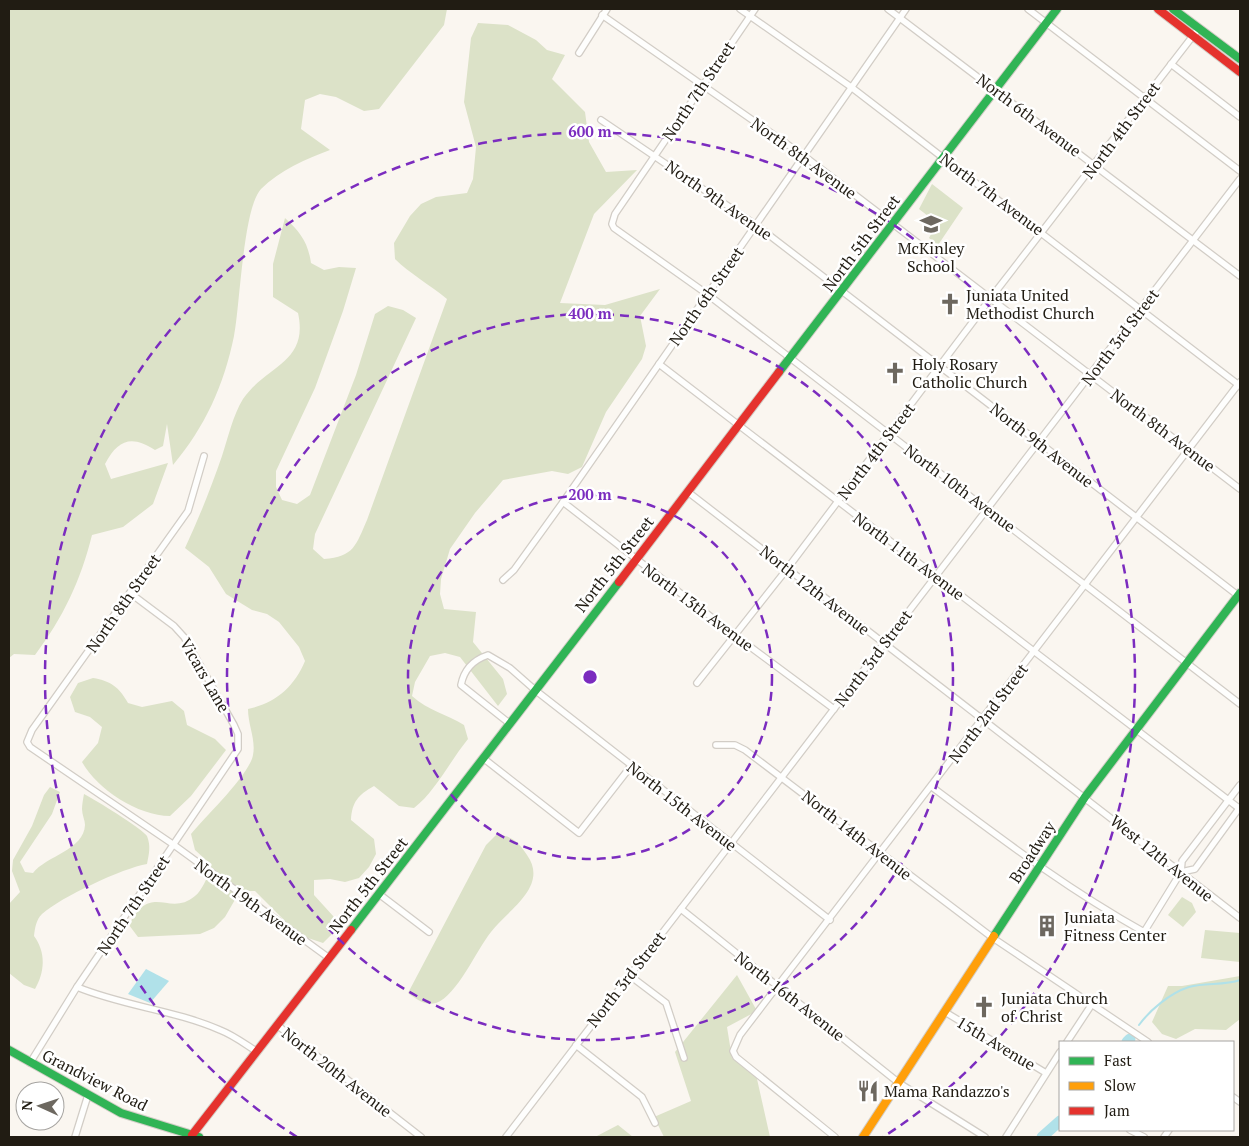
<svg xmlns="http://www.w3.org/2000/svg" width="1249" height="1146" viewBox="0 0 1249 1146" font-family="'PT Serif',serif">
<rect width="100%" height="100%" fill="#faf6f0"/>
<g fill="#dce2c8">
<path d="M 9,9 L 447,9 L 444,25 L 379,109 L 364,111 L 336,97 L 320,94 L 305,100 L 301,129 L 330,150 C 306,159 280,170 261,189 C 243,208 240,306 234,336 C 224,385 205,427 173,465 L 167,424 L 163,446 L 155,450 C 132,435 118,439 105,464 L 111,479 L 168,463 L 153,504 L 123,527 L 92,535 C 81,580 63,618 35,655 L 14,654 L 9,658 Z"/>
<path d="M 478,23 L 508,25 L 536,40 L 547,50 L 565,55 L 552,79 L 585,112 L 589,142 L 606,172 L 637,170 L 594,214 L 560,303 L 605,305 L 660,289 L 640,316 L 646,346 L 642,359 L 606,412 L 582,467 L 568,474 L 552,471 L 503,480 L 475,513 L 450,549 L 441,579 L 440,594 L 444,609 L 476,612 L 473,642 L 503,679 L 507,694 L 498,706 L 460,657 L 445,653 L 430,656 L 415,682 L 412,696 C 428,711 447,714 464,725 L 468,739 C 450,761 435,792 414,808 L 399,806 L 374,786 C 358,795 352,802 351,820 L 374,839 L 376,854 L 369,867 L 359,878 L 345,882 L 330,879 L 314,880 L 314,895 L 334,917 L 333,933 L 323,943 L 299,935 L 255,891 L 240,891 L 225,917 L 214,928 L 200,934 L 138,937 L 129,925 C 151,881 169,918 195,896 C 202,891 207,877 211,869 L 206,860 L 195,850 L 191,834 C 205,817 250,774 253,755 C 256,740 248,725 248,709 C 276,703 294,687 305,661 L 299,647 L 279,622 L 267,614 L 252,610 L 226,594 L 209,567 L 185,548 C 199,518 211,488 222,456 C 228,438 233,415 243,399 C 266,365 309,363 298,313 L 273,297 L 273,264 L 285,218 C 300,232 308,242 311,263 L 324,270 L 339,267 L 356,268 L 343,311 L 315,388 L 276,471 L 276,487 L 282,500 L 297,504 L 310,495 L 356,375 L 375,314 L 388,306 L 403,310 L 416,318 L 315,534 L 313,549 L 324,559 C 354,557 356,545 367,520 L 447,299 C 430,285 409,273 395,259 L 394,243 L 410,216 L 421,204 L 436,197 L 467,193 L 473,179 L 476,147 L 464,102 L 471,38 Z"/>
<path d="M 932,184 L 963,208 L 938,245 L 929,238 L 937,223 L 919,209 Z"/>
<path d="M 93,678 C 111,681 119,687 128,703 L 142,707 L 172,701 L 184,711 L 187,725 L 215,739 L 226,750 L 191,796 L 170,816 C 138,816 97,789 82,762 L 98,743 L 102,727 L 90,717 L 75,712 L 70,697 L 78,683 Z"/>
<path d="M 50,787 L 60,792 L 52,814 L 20,862 L 25,872 L 33,873 C 46,856 84,850 85,825 C 85,820 82,815 82,809 C 82,805 83,799 84,794 C 94,799 143,829 147,836 C 151,846 149,854 147,864 C 123,868 61,897 42,914 C 36,920 35,928 34,936 C 46,952 45,972 35,989 L 24,985 L 9,973 L 9,904 L 20,892 L 12,871 L 13,860 L 32,826 L 44,795 Z"/>
<path d="M 497,834 C 513,837 518,841 527,855 C 549,886 509,909 491,932 C 477,949 457,996 436,1003 C 425,1006 416,999 408,993 L 486,845 Z"/>
<path d="M 1182,897 L 1192,903 L 1196,912 L 1183,927 L 1168,915 Z"/>
<path d="M 1205,930 L 1240,933 L 1240,962 L 1201,958 Z"/>
<path d="M 737,975 L 757,1011 L 727,1027 L 732,1058 L 755,1070 L 770,1137 L 664,1137 L 654,1117 L 691,1101 L 675,1052 Z"/>
<path d="M 1240,976 L 1240,1019 L 1226,1030 L 1195,1029 L 1176,1039 L 1162,1034 L 1152,1022 L 1168,986 L 1182,986 Z"/>
<path d="M 618,1125 L 633,1137 L 595,1137 Z"/>
</g>
<path fill="#b0e1e9" d="M 146,969 L 169,981 L 150,1003 L 128,994 Z"/>
<g fill="none" stroke-linecap="round" stroke-linejoin="round">
<path stroke="#b0e1e9" stroke-width="2" d="M 1139,1025 C 1150,1010 1170,993 1189,987 C 1206,982 1223,986 1240,980"/>
<g stroke="#b0e1e9" stroke-width="11">
<path d="M 1127,1042 L 1130,1039"/>
<path d="M 1042,1137 L 1060,1121"/>
</g>
<g stroke="#d2cdc6" stroke-width="8">
<g id="street">
<path d="M 740,9 L 851,87 L 1240,386"/>
<path d="M 755,9 L 615,214 L 612,224 L 614,228 L 707,294 L 1240,704"/>
<path d="M 888,9 L 1240,276"/>
<path d="M 1028,9 L 1240,171"/>
<path d="M 602,15 L 804,156 L 1240,489"/>
<path d="M 579,53 L 607,9"/>
<path d="M 1171,64 L 1240,117"/>
<path d="M 601,120 L 756,225 L 1240,597"/>
<path d="M 659,364 L 1240,809"/>
<path d="M 204,456 L 188,511 L 32,730 L 27,742 L 30,747 L 174,845 L 329,958"/>
<path d="M 688,492 L 1240,918"/>
<path d="M 563,502 L 733,634 L 834,709"/>
<path d="M 503,580 L 514,570 L 563,502 L 906,9"/>
<path d="M 697,683 L 787,569 L 990,299 L 1199,28"/>
<path d="M 509,723 L 461,685 C 464,669 473,660 488,655 L 510,668 L 535,690 L 830,920"/>
<path d="M 716,745 L 735,745 L 745,750 L 993,938 L 1148,1042"/>
<path d="M 483,758 L 579,833 L 631,766"/>
<path d="M 932,787 C 1003,840 1067,889 1144,932 L 1181,872 L 1182,861 L 1240,785"/>
<path d="M 1181,872 L 1195,869 L 1240,807"/>
<path d="M 379,894 L 429,932"/>
<path d="M 681,909 L 899,1083 L 985,1137"/>
<path d="M 629,975 L 666,1003 L 684,1058"/>
<path d="M 77,987 C 123,1006 174,1010 220,1030 C 233,1035 245,1044 256,1051"/>
<path d="M 945,1012 L 1046,1073"/>
<path d="M 277,1025 L 421,1137"/>
<path d="M 1067,1042 L 1092,1004"/>
<path d="M 576,1045 L 642,1097 L 655,1123"/>
<path d="M 30,1063 L 77,987 L 238,749 L 238,734 L 234,725 L 184,637 L 174,626 L 130,593"/>
<path d="M 1233,1097 L 1240,1102"/>
<path d="M 1130,1130 L 1144,1137"/>
<path d="M 75,1137 L 88,1095"/>
<path d="M 506,1137 L 1240,179"/>
<path d="M 835,1137 L 736,1057 L 733,1051 L 740,1035 L 1240,382"/>
<path d="M 1006,1137 L 1060,1052"/>
<path d="M 1164,1137 L 1169,1130"/>
</g>
</g>
<g stroke="#d2cdc6" stroke-width="10">
<g id="fast">
<path d="M 1173,9 L 1240,59"/>
<path d="M 779,372 L 1057,9"/>
<path d="M 351,930 L 619,582"/>
<path d="M 994,936 L 1085,797 L 1240,593"/>
<path d="M 9,1050 L 121,1113 L 199,1137"/>
</g>
</g>
<g stroke="#d2cdc6" stroke-width="10">
<path id="slow" d="M 863,1137 L 994,936"/>
</g>
<g stroke="#d2cdc6" stroke-width="10">
<g id="jam">
<path d="M 1158,9 L 1240,72"/>
<path d="M 619,582 L 779,372"/>
<path d="M 192,1135 L 351,930"/>
</g>
</g>
<use href="#street" stroke="#fefefd" stroke-width="5.5"/>
<use href="#fast" stroke="#30b455" stroke-width="8"/>
<use href="#slow" stroke="#ff9f0a" stroke-width="8"/>
<use href="#jam" stroke="#e5322d" stroke-width="8"/>
</g>
<g fill="none" stroke="#7b2cbf" stroke-width="2.5" stroke-dasharray="9 6">
<circle cx="590" cy="677" r="182"/>
<circle cx="590" cy="677" r="363"/>
<path d="M297 1137A545 545 0 1 1 883 1137"/>
</g>
<defs>
<g id="school-bare" transform="scale(1.725)"><path d="M0-5L7-2L0 1L-7-2ZM-4 1L0 2.5L4 1V4Q0 6-4 4Z" fill="#6d6860" stroke="#fff" stroke-width="2.5" paint-order="stroke"/></g>
<g id="church-bare" transform="scale(1.725)"><path d="M-1.2-6h2.4v3.5h3.3v2.4h-3.3V6h-2.4V-.1h-3.3v-2.4h3.3Z" fill="#6d6860" stroke="#fff" stroke-width="2.5" paint-order="stroke"/></g>
<g id="building-bare" transform="scale(1.725)"><path d="M-4-6H4V6H1V3H-1V6H-4ZM-2.5-4.3h1.7v1.8h-1.7ZM.8-4.3h1.7v1.8H.8ZM-2.5-1h1.7V.8h-1.7ZM.8-1h1.7V.8H.8Z" fill="#6d6860" stroke="#fff" stroke-width="2.5" paint-order="stroke"/></g>
<g id="restaurant-bare" transform="scale(1.725)"><path d="M-5-6h1v4h1v-4h1v4h1v-4h1v5L-1.5 .5V6h-2V.5L-5-1ZM5-6V6H3V1.5H1.5Q1.5-4 5-6Z" fill="#6d6860" stroke="#fff" stroke-width="2.5" paint-order="stroke"/></g>
</defs>
<g fill-rule="evenodd">
<use href="#school-bare" x="931" y="224"/>
<use href="#church-bare" x="950" y="304"/>
<use href="#church-bare" x="895" y="373"/>
<use href="#building-bare" x="1047" y="926"/>
<use href="#church-bare" x="984" y="1007"/>
<use href="#restaurant-bare" x="868" y="1091"/>
</g>
<g text-anchor="middle" dominant-baseline="central" stroke-width="5" stroke-linejoin="round" paint-order="stroke">
<g font-size="16" fill="#211c13" stroke="#fff">
<text transform="translate(698 91) rotate(-56)">North 7th Street</text>
<text transform="translate(1029 115) rotate(37)">North 6th Avenue</text>
<text transform="translate(1121 130) rotate(-53)">North 4th Street</text>
<text transform="translate(804 158) rotate(36)">North 8th Avenue</text>
<text transform="translate(992 194) rotate(37)">North 7th Avenue</text>
<text transform="translate(719 200) rotate(35)">North 9th Avenue</text>
<text transform="translate(861 243) rotate(-53)">North 5th Street</text>
<text transform="translate(706 296) rotate(-55)">North 6th Street</text>
<text transform="translate(1120 337) rotate(-53)">North 3rd Street</text>
<text transform="translate(1163 430) rotate(37)">North 8th Avenue</text>
<text transform="translate(1042 445) rotate(38)">North 9th Avenue</text>
<text transform="translate(876 451) rotate(-53)">North 4th Street</text>
<text transform="translate(960 488) rotate(37)">North 10th Avenue</text>
<text transform="translate(909 556) rotate(37)">North 11th Avenue</text>
<text transform="translate(614 564) rotate(-52)">North 5th Street</text>
<text transform="translate(815 590) rotate(38)">North 12th Avenue</text>
<text transform="translate(123 603) rotate(-55)">North 8th Street</text>
<text transform="translate(698 607) rotate(37)">North 13th Avenue</text>
<text transform="translate(873 658) rotate(-53)">North 3rd Street</text>
<text transform="translate(205 675) rotate(60)">Vicars Lane</text>
<text transform="translate(988 713) rotate(-53)">North 2nd Street</text>
<text transform="translate(682 806) rotate(38)">North 15th Avenue</text>
<text transform="translate(857 835) rotate(38)">North 14th Avenue</text>
<text transform="translate(1032 852) rotate(-57)">Broadway</text>
<text transform="translate(1162 858) rotate(39)">West 12th Avenue</text>
<text transform="translate(368 885) rotate(-52)">North 5th Street</text>
<text transform="translate(251 902) rotate(36)">North 19th Avenue</text>
<text transform="translate(133 905) rotate(-56)">North 7th Street</text>
<text transform="translate(626 979) rotate(-52)">North 3rd Street</text>
<text transform="translate(790 996) rotate(38)">North 16th Avenue</text>
<text transform="translate(996 1043) rotate(31)">15th Avenue</text>
<text transform="translate(337 1072) rotate(38)">North 20th Avenue</text>
<text transform="translate(95 1080) rotate(27)">Grandview Road</text>
</g>
<g font-size="16" fill="#211c13" stroke="#fff" text-anchor="start">
<text x="931" y="248" text-anchor="middle">McKinley<tspan x="931" dy="18">School</tspan></text>
<text x="966" y="295">Juniata United<tspan x="966" dy="18">Methodist Church</tspan></text>
<text x="912" y="364">Holy Rosary<tspan x="912" dy="18">Catholic Church</tspan></text>
<text x="1064" y="917">Juniata<tspan x="1064" dy="18">Fitness Center</tspan></text>
<text x="1001" y="998">Juniata Church<tspan x="1001" dy="18">of Christ</tspan></text>
<text x="884" y="1091">Mama Randazzo's</text>
</g>
</g>
<circle cx="590" cy="677" r="8" fill="#7b2cbf" stroke="#fff" stroke-width="2.5"/>
<g font-size="15" text-anchor="middle" font-weight="bold" fill="#7b2cbf" stroke="#fff" stroke-width="5" stroke-linejoin="round" paint-order="stroke">
<text x="590" y="137">600 m</text>
<text x="590" y="319">400 m</text>
<text x="590" y="500">200 m</text>
</g>
<rect width="1249" height="1146" fill="none" stroke="#211c13" stroke-width="20"/>
<rect x="1059" y="1041" width="175" height="90" fill="#ffffff" stroke="#a6a4a1"/>
<rect x="1069" y="1057" width="25" height="8" fill="#30b455" stroke="#a6a4a1"/>
<text x="1104" y="1066" font-size="15" fill="#211c13">Fast</text>
<rect x="1069" y="1082" width="25" height="8" fill="#ff9f0a" stroke="#a6a4a1"/>
<text x="1104" y="1091" font-size="15" fill="#211c13">Slow</text>
<rect x="1069" y="1107" width="25" height="8" fill="#e5322d" stroke="#a6a4a1"/>
<text x="1104" y="1116" font-size="15" fill="#211c13">Jam</text>
<g transform="translate(40 1106) rotate(273)"><circle r="24" fill="#ffffff" stroke="#a6a4a1"/>
<path d="M0-4L9 19L0 12L-9 19Z" fill="#6d6860"/>
<text y="-8" font-size="14" font-weight="bold" text-anchor="middle" fill="#211c13">N</text>
</g>
</svg>
